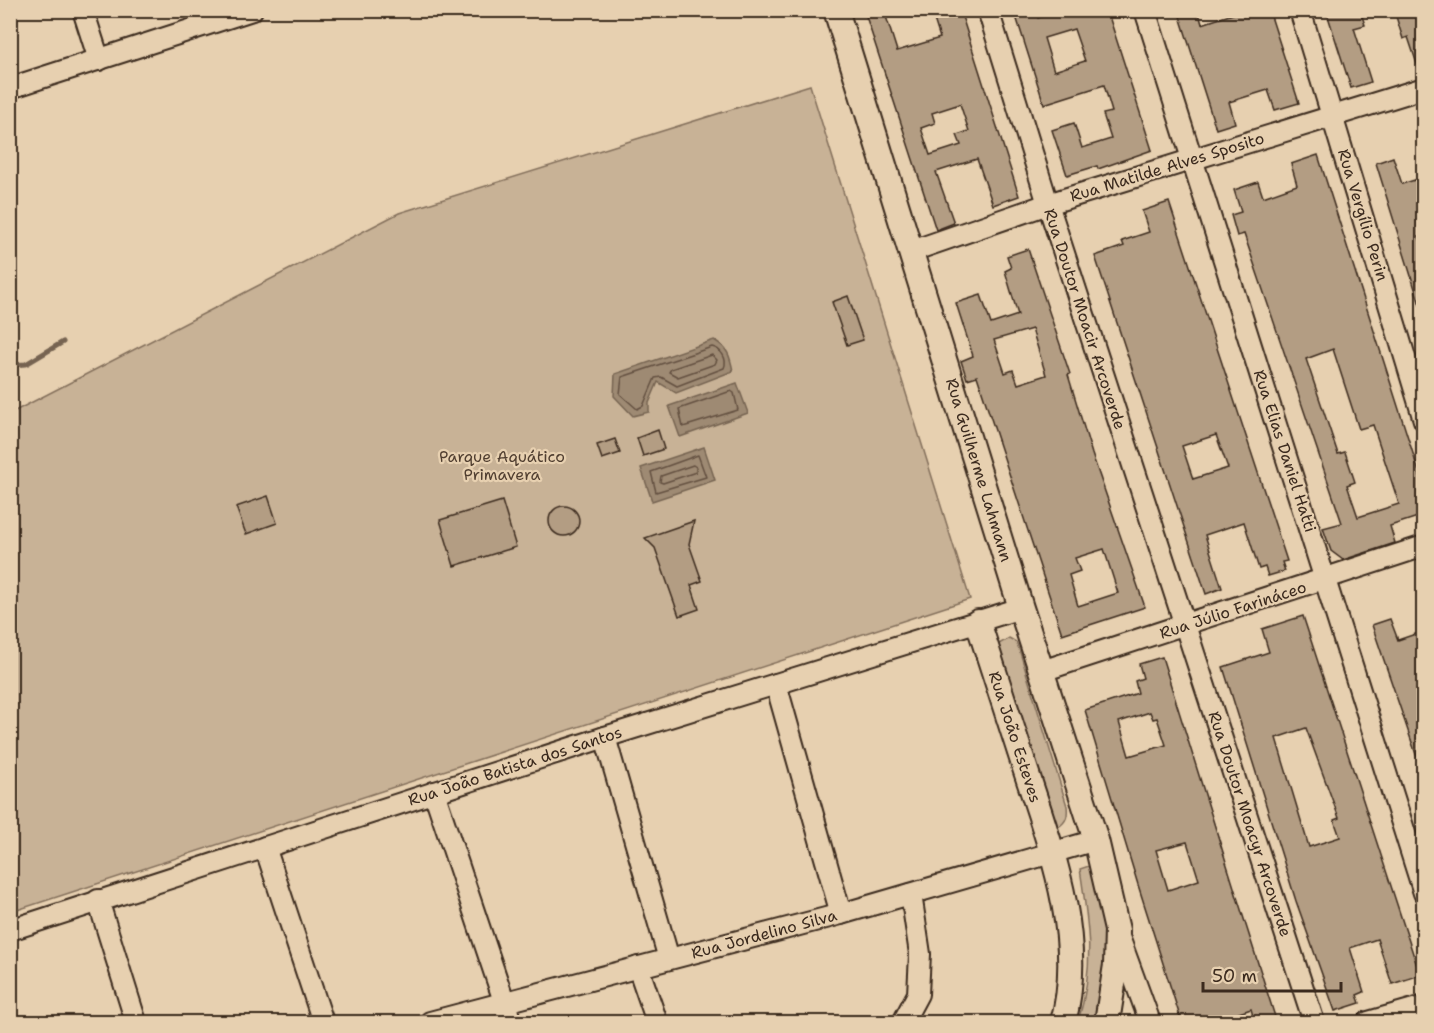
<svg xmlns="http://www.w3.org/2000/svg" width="1434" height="1033" viewBox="0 0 1434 1033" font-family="'Shantell Sans',sans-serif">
<rect width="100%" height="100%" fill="#e7d0b0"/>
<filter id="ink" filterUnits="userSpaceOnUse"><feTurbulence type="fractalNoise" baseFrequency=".0167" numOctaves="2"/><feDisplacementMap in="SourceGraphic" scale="12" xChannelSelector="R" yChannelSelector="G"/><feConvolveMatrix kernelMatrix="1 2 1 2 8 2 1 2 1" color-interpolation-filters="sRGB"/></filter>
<g filter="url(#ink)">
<g fill="#c8b296" stroke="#826e5a" stroke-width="1.5">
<path d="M 810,85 L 970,599 L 11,912 L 11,413 L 399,213 Z"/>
<path d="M 1009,638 L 1016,642 L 1019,649 L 1067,806 C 1068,815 1067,822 1058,827 L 1053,821 L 998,656 L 999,644 Z"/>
<path d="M 1089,866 L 1094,868 C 1104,919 1114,972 1094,1022 L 1078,1022 C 1095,965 1089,927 1080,869 Z"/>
</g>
<g fill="#9e8a73" stroke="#766451" stroke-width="1.5">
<path d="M 714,340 C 728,348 730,356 733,371 L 676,393 L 658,382 L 649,403 L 649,412 L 633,416 L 614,396 L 615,374 Z"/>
<path d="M 737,383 L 748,413 L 680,437 L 669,406 Z"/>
<path d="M 704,447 L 715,480 L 652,501 L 641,468 Z"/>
</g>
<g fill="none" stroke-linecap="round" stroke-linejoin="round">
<g stroke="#635040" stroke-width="1.5">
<path d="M 712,347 C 721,349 728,359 724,368 L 677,386 L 661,377 L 655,378 L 643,406 L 637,409 L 620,394 L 622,377 Z"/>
<path d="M 712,355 L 717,360 L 715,364 L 678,377 L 669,372 L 671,369 Z"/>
<path d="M 731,391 L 734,393 L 738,410 L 683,427 L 679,409 Z"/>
<path d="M 698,455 L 706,477 L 656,492 L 651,472 Z"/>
<path d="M 693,465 L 696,467 L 696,472 L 663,483 L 660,482 L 661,476 Z"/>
</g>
<path stroke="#766451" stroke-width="5" d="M 10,365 L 26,364 L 63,342"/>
</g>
<g fill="#b39d83" stroke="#3b2a1e" stroke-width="1.5" fill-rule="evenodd">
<path d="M 864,10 L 884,10 L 897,51 L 940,38 L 931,10 L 960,10 L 1019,196 L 993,205 L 977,159 L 936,172 L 954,223 L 936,230 ZM 960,104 L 969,131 L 957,135 L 961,145 L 930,155 L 921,128 L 935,123 L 932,113 Z"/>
<path d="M 1014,10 L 1036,10 L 1038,18 L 1062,10 L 1107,10 L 1152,150 L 1098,169 L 1097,166 L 1067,175 L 1052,130 L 1074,123 L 1082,148 L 1111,139 L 1103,114 L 1112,112 L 1104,85 L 1044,104 ZM 1074,29 L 1085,61 L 1054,71 L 1044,38 Z"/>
<path d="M 1178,10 L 1198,10 L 1202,24 L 1233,14 L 1232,10 L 1269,10 L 1299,103 L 1275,110 L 1268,90 L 1229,102 L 1235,123 L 1216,129 Z"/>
<path d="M 1326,10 L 1360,10 L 1365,25 L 1354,28 L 1371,82 L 1351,88 Z"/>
<path d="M 1394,10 L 1424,10 L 1424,76 L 1421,76 L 1408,37 L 1403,39 Z"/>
<path d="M 1318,155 L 1424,488 L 1424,515 L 1390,526 L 1395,543 L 1343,560 L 1331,551 L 1323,528 L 1342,523 L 1244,234 L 1237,236 L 1231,215 L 1241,212 L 1234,190 L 1258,182 L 1263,197 L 1297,185 L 1291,164 ZM 1333,349 L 1359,429 L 1373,425 L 1399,504 L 1358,517 L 1347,485 L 1355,482 L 1345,452 L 1338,454 L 1306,359 Z"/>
<path d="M 1393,157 L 1402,184 L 1424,177 L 1424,205 L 1418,206 L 1424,222 L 1424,234 L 1419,236 L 1424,251 L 1424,304 L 1420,305 L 1376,163 Z"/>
<path d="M 1169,202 L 1287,561 L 1282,562 L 1285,571 L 1268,576 L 1265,567 L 1259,569 L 1244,522 L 1205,535 L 1222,588 L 1206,594 L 1095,256 L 1124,246 L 1122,241 L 1149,232 L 1142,211 ZM 1216,435 L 1228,468 L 1193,479 L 1182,446 Z"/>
<path d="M 1028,249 L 1070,374 L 1068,375 L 1092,454 L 1145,607 L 1062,634 L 977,376 L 967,379 L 961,361 L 973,356 L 956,303 L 981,295 L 991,324 L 1018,315 L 1005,271 L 1011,268 L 1007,256 ZM 1032,329 L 1046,375 L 1018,384 L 1013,370 L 1005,373 L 994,340 ZM 1104,549 L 1118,593 L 1078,606 L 1069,575 L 1080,571 L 1075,558 Z"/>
<path d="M 848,296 L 863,340 L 847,345 L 832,302 Z"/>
<path d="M 658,430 L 664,449 L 643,456 L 637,438 Z"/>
<path d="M 615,439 L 620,453 L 602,459 L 597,445 Z"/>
<path d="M 268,496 L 277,523 L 246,534 L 236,507 Z"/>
<path d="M 502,501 L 516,547 L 454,566 L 440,520 Z"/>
<circle cx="564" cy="521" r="15"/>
<path d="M 694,521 L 689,544 L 702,581 L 691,585 L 699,609 L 679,616 L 655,548 L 645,538 Z"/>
<path d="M 1303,616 L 1420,975 L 1392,984 L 1377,939 L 1350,948 L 1364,992 L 1357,995 L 1360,1003 L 1335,1011 L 1296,901 L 1223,667 L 1269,652 L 1262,629 ZM 1306,728 L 1339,818 L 1334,820 L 1340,837 L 1309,847 L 1276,738 Z"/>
<path d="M 1390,619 L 1398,640 L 1424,631 L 1424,768 L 1421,769 L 1372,625 Z"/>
<path d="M 1162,657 L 1237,897 L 1277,1023 L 1255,1023 L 1251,1009 L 1209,1023 L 1182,1023 L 1139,888 L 1085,710 L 1138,693 L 1135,681 L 1143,678 L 1139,664 ZM 1150,712 L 1153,719 L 1157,718 L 1166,745 L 1129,756 L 1119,722 ZM 1187,842 L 1199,880 L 1168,890 L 1156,850 Z"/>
</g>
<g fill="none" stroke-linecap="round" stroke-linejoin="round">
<g stroke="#3b2a1e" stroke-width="24">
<g id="minor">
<path d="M 83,10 L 99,60"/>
<path d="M 988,10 L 1048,204 L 1314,1022"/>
<path d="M 1145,10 L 1424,893"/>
<path d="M 1300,10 L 1424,420"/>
<path d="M 10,88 L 252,10"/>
<path d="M 912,251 L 1048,204 L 1424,88"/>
<path d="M 1042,671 L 1424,546"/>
<path d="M 776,684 L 841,914"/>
<path d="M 605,737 L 669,959"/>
<path d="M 434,792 L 511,1022"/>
<path d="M 265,847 L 323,1022"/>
<path d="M 98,900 L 136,1022"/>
<path d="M 10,930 L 605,737 L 1021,608"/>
<path d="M 1119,937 L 1150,1022"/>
<path d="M 638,967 L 657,1022"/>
<path d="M 430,1022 L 841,914 L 1096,840"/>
<path d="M 903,1022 L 918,994 L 920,954 L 911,894"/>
<path d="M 1368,1022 L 1424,1006"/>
</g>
</g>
<g stroke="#3b2a1e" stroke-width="28">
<g id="tertiary">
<path d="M 836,10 L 1021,608 L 1096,840 L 1117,930 L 1116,965 L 1107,1022"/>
<path d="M 978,622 C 993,670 1009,717 1024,765 C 1050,845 1086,938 1063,1022"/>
</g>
</g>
<use href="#minor" stroke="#e7d0b0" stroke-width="20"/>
<use href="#tertiary" stroke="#e7d0b0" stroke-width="24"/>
</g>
</g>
<g text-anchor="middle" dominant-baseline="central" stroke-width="4.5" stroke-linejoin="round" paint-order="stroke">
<g font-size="16" fill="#3b2a1e" stroke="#e7d0b0">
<text transform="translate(1167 167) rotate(-17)">Rua Matilde Alves Sposito</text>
<text transform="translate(1363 215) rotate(73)">Rua Vergílio Perin</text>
<text transform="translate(1085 319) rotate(72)">Rua Doutor Moacir Arcoverde</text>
<text transform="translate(1285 451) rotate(72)">Rua Elias Daniel Hatti</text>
<text transform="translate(979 470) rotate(73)">Rua Guilherme Lahmann</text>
<text transform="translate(1233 610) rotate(-18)">Rua Júlio Farináceo</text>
<text transform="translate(1015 737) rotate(72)">Rua João Esteves</text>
<text transform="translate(515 766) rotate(-18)">Rua João Batista dos Santos</text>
<text transform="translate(1250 824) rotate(72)">Rua Doutor Moacyr Arcoverde</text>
<text transform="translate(764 934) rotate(-15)">Rua Jordelino Silva</text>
</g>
<g font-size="16" fill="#503e30" stroke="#e7d0b0">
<text x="502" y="456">Parque Aquático<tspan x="502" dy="18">Primavera</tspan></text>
</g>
</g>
<rect width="1434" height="1033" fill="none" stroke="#e7d0b0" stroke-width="36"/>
<rect x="18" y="18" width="1398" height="997" fill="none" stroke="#3b2a1e" stroke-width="2" filter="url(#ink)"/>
<path d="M1203 982v9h138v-9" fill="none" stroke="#3b2a1e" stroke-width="3"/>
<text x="1212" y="982" font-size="18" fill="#3b2a1e" stroke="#e7d0b0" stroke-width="4.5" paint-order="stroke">50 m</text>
</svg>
